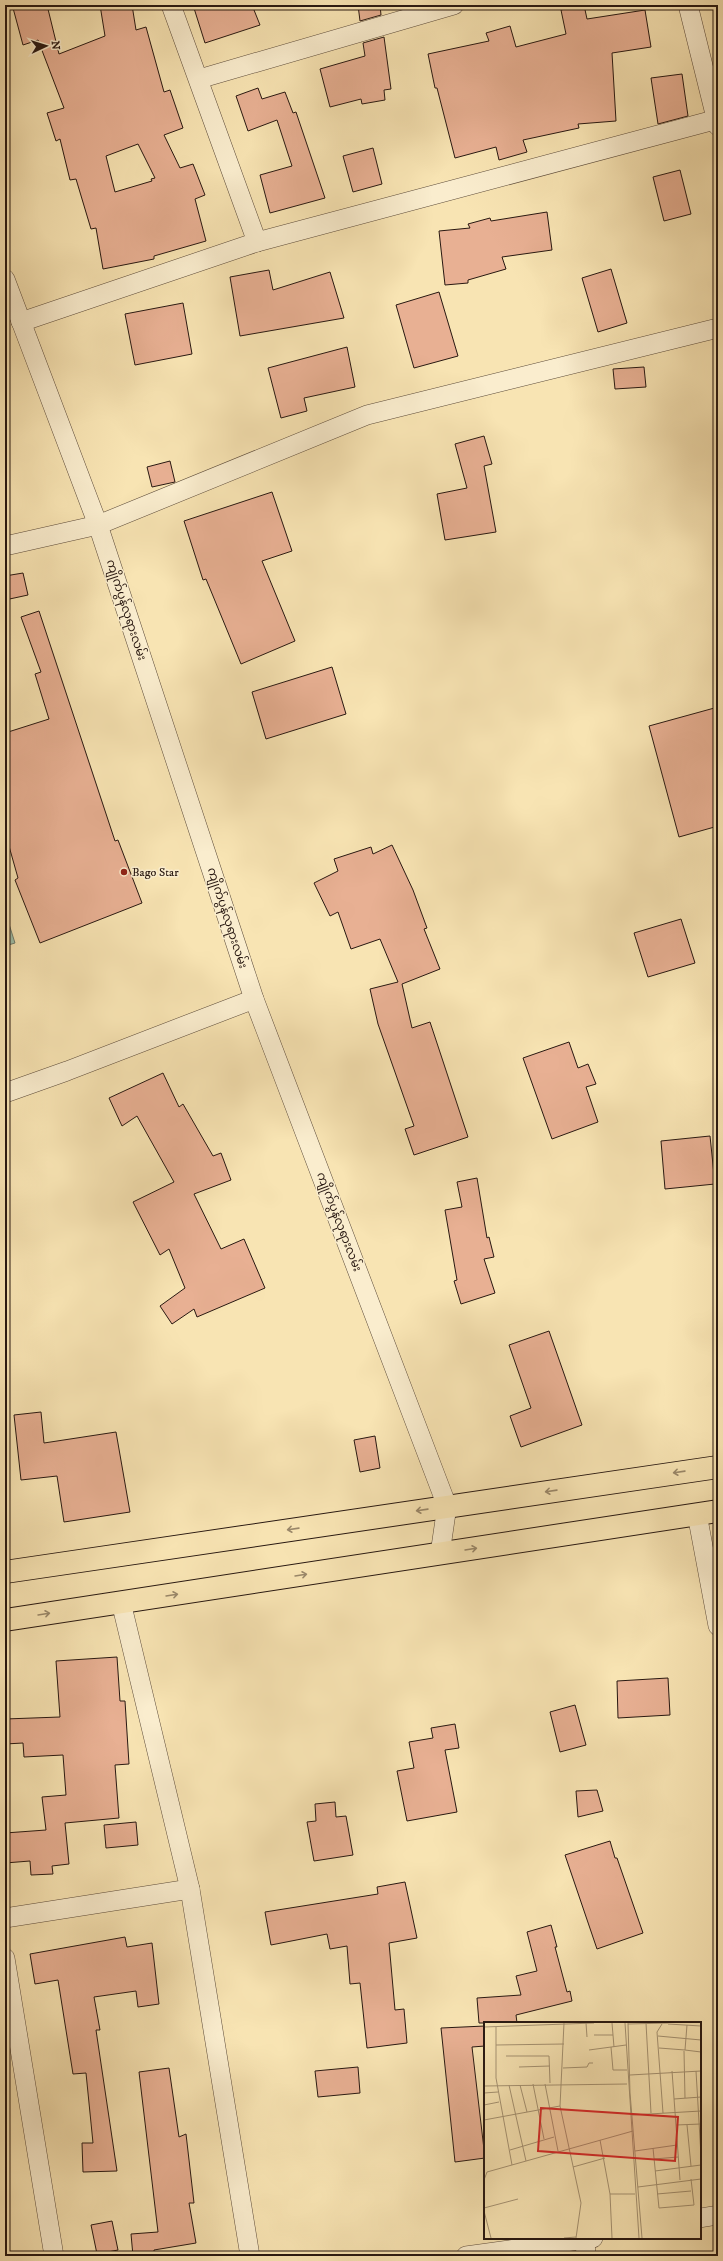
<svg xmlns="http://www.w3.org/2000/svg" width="723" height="2261" viewBox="0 0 723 2261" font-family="'IM FELL DW Pica','Noto Sans Myanmar',serif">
<rect width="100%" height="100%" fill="#f8e4b3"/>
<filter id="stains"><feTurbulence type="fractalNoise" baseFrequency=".005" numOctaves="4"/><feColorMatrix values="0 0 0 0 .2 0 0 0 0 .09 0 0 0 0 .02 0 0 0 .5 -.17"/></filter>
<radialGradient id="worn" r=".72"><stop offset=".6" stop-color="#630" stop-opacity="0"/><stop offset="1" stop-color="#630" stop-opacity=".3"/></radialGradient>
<path fill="#9ebfa9" stroke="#6f7c6c" d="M 8,921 L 15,943 L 5,946 L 5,922 Z"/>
<g fill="#e8b093" stroke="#281811" fill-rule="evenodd">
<path d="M 24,5 L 47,5 L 59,54 L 105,36 L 100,5 L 132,5 L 136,30 L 146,27 L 164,92 L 170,90 L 183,128 L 164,135 L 180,168 L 193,164 L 205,195 L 195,199 L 206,241 L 154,256 L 154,259 L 103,269 L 96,228 L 91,229 L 76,179 L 70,180 L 60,139 L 56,141 L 47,113 L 64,108 L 38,40 L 23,45 L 13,8 ZM 138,144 L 155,178 L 151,179 L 152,181 L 115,192 L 106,156 Z"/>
<path d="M 193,5 L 252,5 L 260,25 L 205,43 Z"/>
<path d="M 358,5 L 380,5 L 381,15 L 360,21 Z"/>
<path d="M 584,5 L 587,19 L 645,10 L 651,47 L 612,53 L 616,121 L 578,124 L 579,128 L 523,140 L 527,152 L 499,160 L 496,147 L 455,158 L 437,88 L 435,88 L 428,54 L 489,41 L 486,33 L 510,26 L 516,47 L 566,34 L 561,10 Z"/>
<path d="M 384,37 L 391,89 L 384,90 L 385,100 L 362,104 L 361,99 L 330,107 L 320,69 L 365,56 L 363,43 Z"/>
<path d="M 682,74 L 688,116 L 658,124 L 651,78 Z"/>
<path d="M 258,88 L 262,99 L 285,92 L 293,113 L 296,112 L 325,198 L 270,213 L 260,175 L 292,166 L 277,120 L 248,131 L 236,96 Z"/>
<path d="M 373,148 L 382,184 L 353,192 L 343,156 Z"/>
<path d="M 680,170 L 691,214 L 664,221 L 653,177 Z"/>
<path d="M 547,212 L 552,250 L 502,257 L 506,269 L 468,280 L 468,283 L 445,285 L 439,231 L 470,228 L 468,224 L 490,218 L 491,221 Z"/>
<path d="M 611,269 L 627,323 L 598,332 L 582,278 Z"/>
<path d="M 269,270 L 273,290 L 330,272 L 344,318 L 240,336 L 230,277 Z"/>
<path d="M 439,292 L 458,356 L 414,368 L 396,305 Z"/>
<path d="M 183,303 L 192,354 L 135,365 L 125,314 Z"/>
<path d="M 347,347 L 355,387 L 304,398 L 307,411 L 281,418 L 268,368 Z"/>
<path d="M 644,367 L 646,387 L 615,389 L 613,369 Z"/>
<path d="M 484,436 L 492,464 L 484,466 L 496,532 L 445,540 L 437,494 L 467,488 L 455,444 Z"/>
<path d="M 170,461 L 175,482 L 152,487 L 147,467 Z"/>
<path d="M 272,492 L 292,551 L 262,561 L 295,641 L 241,664 L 206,579 L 203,580 L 184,521 Z"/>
<path d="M 23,573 L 28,595 L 5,600 L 5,576 Z"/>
<path d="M 39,611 L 115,841 L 118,840 L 142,903 L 40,943 L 15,880 L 18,878 L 5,832 L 5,733 L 49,719 L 35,674 L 41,672 L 21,617 Z"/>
<path d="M 332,667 L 346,714 L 266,739 L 252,692 Z"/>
<path d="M 718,707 L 718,826 L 679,837 L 649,726 Z"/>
<path d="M 392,845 L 413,890 L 427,928 L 424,929 L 440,969 L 402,984 L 412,1028 L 430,1022 L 468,1137 L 414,1155 L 405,1129 L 414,1126 L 378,1024 L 370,989 L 398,982 L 380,939 L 351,949 L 338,912 L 330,916 L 314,883 L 338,871 L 334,859 L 371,847 L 373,854 Z"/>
<path d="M 681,919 L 695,963 L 648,977 L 634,933 Z"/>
<path d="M 569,1042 L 578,1068 L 588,1064 L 596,1084 L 586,1087 L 598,1122 L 552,1139 L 523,1058 Z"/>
<path d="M 163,1073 L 179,1107 L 183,1104 L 213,1156 L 221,1153 L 231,1180 L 194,1194 L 221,1249 L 244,1239 L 265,1288 L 197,1317 L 194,1309 L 172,1324 L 160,1306 L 185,1288 L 169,1249 L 160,1255 L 133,1202 L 174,1182 L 137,1116 L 122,1126 L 109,1098 Z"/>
<path d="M 710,1136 L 715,1184 L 665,1189 L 661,1141 Z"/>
<path d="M 477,1178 L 487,1238 L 489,1237 L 494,1257 L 484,1259 L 495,1293 L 461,1304 L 454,1281 L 457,1280 L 445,1210 L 462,1207 L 457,1182 Z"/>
<path d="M 549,1331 L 582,1425 L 521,1447 L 510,1416 L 531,1408 L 509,1345 Z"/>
<path d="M 41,1412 L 44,1443 L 116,1432 L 130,1512 L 64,1522 L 57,1476 L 21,1480 L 14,1415 Z"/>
<path d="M 375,1436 L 380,1468 L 360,1472 L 354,1440 Z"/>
<path d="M 117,1657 L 120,1701 L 125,1701 L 129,1764 L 115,1765 L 119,1818 L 65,1823 L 69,1864 L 52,1866 L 53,1874 L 31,1875 L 30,1861 L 5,1863 L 5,1833 L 46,1830 L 42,1797 L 66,1795 L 63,1755 L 24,1757 L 23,1743 L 5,1744 L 5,1719 L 60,1717 L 56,1661 Z"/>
<path d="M 668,1678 L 670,1715 L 618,1718 L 617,1681 Z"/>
<path d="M 575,1705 L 586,1745 L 560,1752 L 550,1712 Z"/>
<path d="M 455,1724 L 459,1748 L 445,1750 L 457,1812 L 407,1821 L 397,1771 L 414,1768 L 409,1742 L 433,1738 L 431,1728 Z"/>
<path d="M 597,1790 L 603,1811 L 578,1817 L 576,1791 Z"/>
<path d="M 335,1802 L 336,1817 L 346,1816 L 353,1855 L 314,1861 L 307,1822 L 316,1821 L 315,1804 Z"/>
<path d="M 136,1822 L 138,1845 L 106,1848 L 104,1825 Z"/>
<path d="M 610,1841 L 615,1858 L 617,1858 L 643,1933 L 597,1949 L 565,1855 Z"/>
<path d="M 405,1882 L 417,1938 L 389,1943 L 395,2010 L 404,2009 L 407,2043 L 367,2048 L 360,1983 L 350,1984 L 347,1946 L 330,1949 L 327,1934 L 271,1945 L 265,1912 L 378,1894 L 377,1887 Z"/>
<path d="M 551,1925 L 557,1947 L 555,1947 L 567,1992 L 570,1991 L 572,2001 L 516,2015 L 517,2023 L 479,2023 L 477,1998 L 521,1995 L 516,1976 L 537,1971 L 527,1932 Z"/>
<path d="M 125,1937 L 127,1947 L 152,1943 L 159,2004 L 138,2007 L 136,1991 L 94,1997 L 100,2030 L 96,2030 L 117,2171 L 83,2172 L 82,2143 L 93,2143 L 86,2073 L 73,2074 L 58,1980 L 35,1984 L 30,1954 Z"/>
<path d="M 485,2026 L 485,2046 L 472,2047 L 485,2158 L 455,2162 L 441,2028 Z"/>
<path d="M 358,2067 L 360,2093 L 318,2097 L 315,2071 Z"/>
<path d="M 169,2068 L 179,2137 L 186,2134 L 194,2203 L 189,2203 L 196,2243 L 154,2250 L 154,2256 L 133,2256 L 131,2234 L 158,2232 L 139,2072 Z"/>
<path d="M 112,2221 L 118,2250 L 97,2254 L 91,2225 Z"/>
</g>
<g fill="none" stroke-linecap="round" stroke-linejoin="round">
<g stroke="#5c4b3a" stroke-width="20">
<g id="street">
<path d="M 171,5 L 257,242"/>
<path d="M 688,5 L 718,126"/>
<path d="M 199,79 L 454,5"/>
<path d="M 5,279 L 98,525 L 254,999 L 447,1506 L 440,1554"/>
<path d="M 21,322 L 257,242 L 718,119"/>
<path d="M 5,546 L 98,525 L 367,415 L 718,328"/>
<path d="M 5,1093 L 67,1071 L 254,999"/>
<path d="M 697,1514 L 718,1626"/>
<path d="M 121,1602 L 190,1889 L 250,2256"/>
<path d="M 5,1918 L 190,1889"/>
<path d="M 5,1958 L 54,2256"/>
<path d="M 700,2218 L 718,2215"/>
<path d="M 585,2240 L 586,2256"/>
<path d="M 466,2256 L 593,2238"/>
</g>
</g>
<g stroke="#281811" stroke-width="24">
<g id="highway">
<path d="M 5,1572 L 718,1467"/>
<path d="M 5,1620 L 718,1511"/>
</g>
</g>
<use href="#street" stroke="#faedce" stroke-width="19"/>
<use href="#highway" stroke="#f8e4b3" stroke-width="22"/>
</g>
<defs><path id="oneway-shaft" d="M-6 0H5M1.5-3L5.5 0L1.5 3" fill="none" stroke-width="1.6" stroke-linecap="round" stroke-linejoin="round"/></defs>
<g stroke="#9a886a">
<use href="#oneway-shaft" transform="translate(679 1472) rotate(172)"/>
<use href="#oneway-shaft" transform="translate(551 1491) rotate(172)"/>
<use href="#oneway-shaft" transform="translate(422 1510) rotate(172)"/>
<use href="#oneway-shaft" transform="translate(293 1529) rotate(172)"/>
<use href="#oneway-shaft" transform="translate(471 1549) rotate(-9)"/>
<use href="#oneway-shaft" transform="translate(301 1575) rotate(-9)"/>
<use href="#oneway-shaft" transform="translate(172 1595) rotate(-9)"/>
<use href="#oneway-shaft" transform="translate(44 1614) rotate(-9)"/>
</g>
<circle fill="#8f2418" stroke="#faedce" stroke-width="1.5" cx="124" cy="872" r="4"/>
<g text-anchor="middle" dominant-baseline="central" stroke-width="3" stroke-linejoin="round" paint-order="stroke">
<g font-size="12" fill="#281811" stroke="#faedce">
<text transform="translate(126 610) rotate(72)">ကျိုက်ပွန်လုရားလမ်း</text>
<text transform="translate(227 918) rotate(72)">ကျိုက်ပွန်လုရားလမ်း</text>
<text transform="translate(339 1222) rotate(69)">ကျိုက်ပွန်လုရားလမ်း</text>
</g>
<g font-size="12" fill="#281811" stroke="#faedce" text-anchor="start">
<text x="132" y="872">Bago Star</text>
</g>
</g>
<g transform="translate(484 2022)">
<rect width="217" height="217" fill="#f8e4b3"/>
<path fill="none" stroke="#a59272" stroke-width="1" d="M 80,1 L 76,84 L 97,181 L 92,216M 102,1 L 103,15M 141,1 L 155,216M 144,1 L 146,71 L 158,216M 162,1 L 167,91M 144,2 L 184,1M 178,2 L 173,10 L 179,91M 184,2 L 217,4M 0,5 L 110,1M 12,5 L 12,56 L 28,143M 110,13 L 129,13 L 128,1M 129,13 L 130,25M 174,14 L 217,18M 12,23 L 80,22M 127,25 L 129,48 L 143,48M 175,26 L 201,28 L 203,3M 105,28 L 142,23M 201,28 L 217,30M 200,29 L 201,76M 22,34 L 65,34 L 66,61M 0,44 L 0,58M 35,45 L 66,44M 79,46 L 103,45 L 105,41 L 109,41M 188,49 L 196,158M 212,49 L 217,134M 146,53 L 217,49M 49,62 L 60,117M 61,62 L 74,129M 25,63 L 42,139M 36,63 L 43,90M 0,64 L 143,62M 0,71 L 14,70M 190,77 L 217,75M 0,83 L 15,80M 148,93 L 217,89M 0,98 L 76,84M 192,103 L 217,102M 203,103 L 207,144M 116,118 L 126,172 L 151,172M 169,126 L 175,186 L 210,183 L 207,157M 26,128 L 70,115M 151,129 L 193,123M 170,137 L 194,135M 89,145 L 121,136M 171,149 L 217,143M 0,158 L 3,150 L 149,109M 154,165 L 217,157M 126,172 L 128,216M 173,172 L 207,169M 0,186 L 34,177M 0,189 L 7,216M 80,216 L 92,215"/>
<path fill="#d62828" fill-opacity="0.15" stroke="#d62828" stroke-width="2" d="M 57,86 L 194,95 L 191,139 L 54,129 Z"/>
<rect width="217" height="217" fill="none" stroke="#281811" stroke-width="2"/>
</g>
<rect width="723" height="2261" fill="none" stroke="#f8e4b3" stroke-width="20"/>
<rect x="6" y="6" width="711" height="2249" fill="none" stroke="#281811" stroke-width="2"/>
<rect x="10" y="10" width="703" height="2241" fill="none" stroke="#281811"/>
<g transform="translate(46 46) rotate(86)" stroke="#faedce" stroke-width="3" paint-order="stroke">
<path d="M0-3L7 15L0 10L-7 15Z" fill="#281811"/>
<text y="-6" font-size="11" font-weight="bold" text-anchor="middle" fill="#281811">N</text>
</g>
<rect width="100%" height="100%" filter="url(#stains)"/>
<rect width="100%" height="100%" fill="url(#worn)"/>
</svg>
